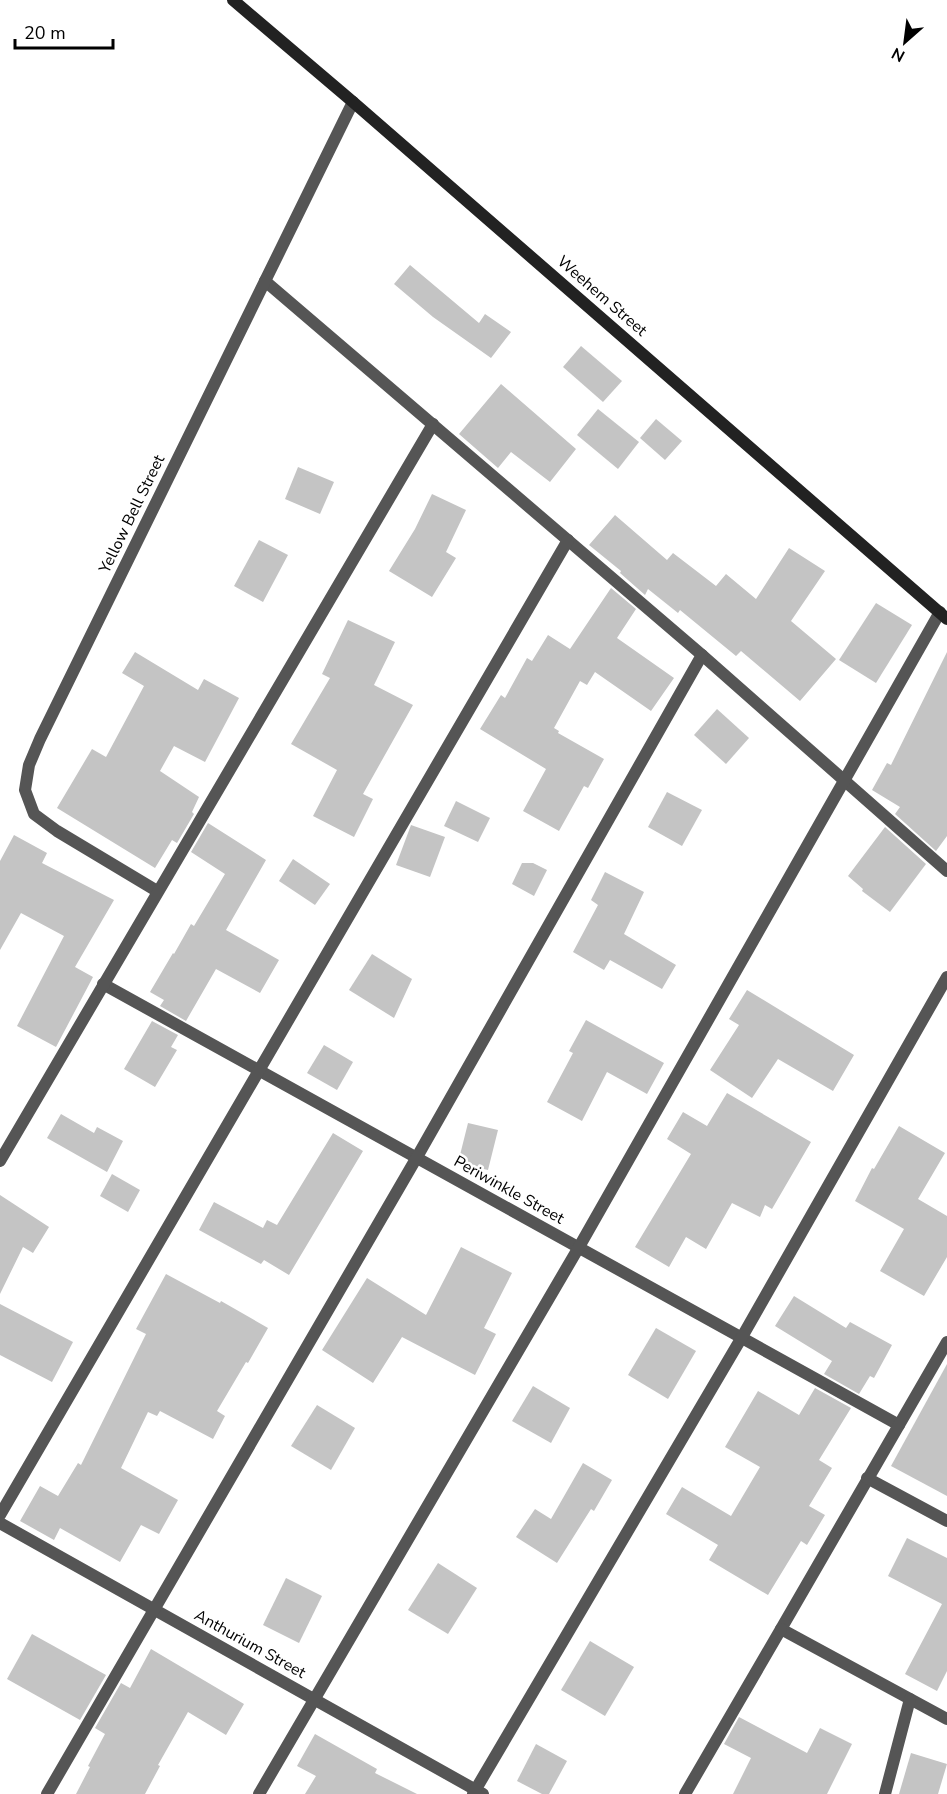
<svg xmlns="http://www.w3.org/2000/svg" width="947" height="1794" viewBox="0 0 947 1794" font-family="'Nunito Sans',sans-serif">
<rect width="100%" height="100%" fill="#fff"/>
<g fill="#c4c4c4">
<path d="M 410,265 L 479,323 L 485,314 L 511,332 L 491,358 L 433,317 L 394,284 Z"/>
<path d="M 581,346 L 622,381 L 603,402 L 563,367 Z"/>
<path d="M 501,384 L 576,449 L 550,482 L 511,452 L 498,468 L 459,434 Z"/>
<path d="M 598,409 L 639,442 L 618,469 L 577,435 Z"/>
<path d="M 656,419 L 682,441 L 665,460 L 640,438 Z"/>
<path d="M 298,467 L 334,482 L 320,514 L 285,499 Z"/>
<path d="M 432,494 L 466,510 L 446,552 L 456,558 L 432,597 L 389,571 L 415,529 Z"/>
<path d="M 615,515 L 667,560 L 673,553 L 716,586 L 726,574 L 756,599 L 789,548 L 825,571 L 791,621 L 836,659 L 800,701 L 741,651 L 736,656 L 680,610 L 678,613 L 648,589 L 645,595 L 620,573 L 621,571 L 589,545 Z"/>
<path d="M 259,540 L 288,555 L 263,602 L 234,586 Z"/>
<path d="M 611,588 L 636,609 L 617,638 L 674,678 L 651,711 L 595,672 L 587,685 L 580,681 L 554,728 L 559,731 L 558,733 L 604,759 L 588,788 L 584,786 L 559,831 L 523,811 L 546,769 L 480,729 L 501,695 L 505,698 L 527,658 L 532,661 L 548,635 L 570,649 Z"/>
<path d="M 876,603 L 912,625 L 876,683 L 839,660 Z"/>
<path d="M 348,620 L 395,642 L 374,685 L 413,705 L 363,794 L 373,799 L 354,837 L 313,816 L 337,770 L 291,744 L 330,678 L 322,674 Z"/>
<path d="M 135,652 L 198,690 L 204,679 L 239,698 L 205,762 L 174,746 L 160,771 L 199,797 L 192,812 L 194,814 L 177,843 L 172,840 L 155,868 L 57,808 L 92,749 L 106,757 L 144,686 L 122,673 Z"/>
<path d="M 947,652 L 947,836 L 936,851 L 895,814 L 900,807 L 872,790 L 887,763 L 891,765 Z"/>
<path d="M 717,709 L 749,738 L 726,764 L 694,735 Z"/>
<path d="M 667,792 L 702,810 L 682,846 L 648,827 Z"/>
<path d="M 456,801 L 490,818 L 478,842 L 444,826 Z"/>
<path d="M 208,823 L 266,860 L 226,930 L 279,960 L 260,993 L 216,969 L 186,1021 L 160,1006 L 164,1000 L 150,992 L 173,953 L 174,954 L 191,924 L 194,926 L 225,874 L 191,852 Z"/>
<path d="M 411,825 L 445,837 L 430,877 L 396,865 Z"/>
<path d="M 885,827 L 926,864 L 890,912 L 862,891 L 863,889 L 848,876 Z"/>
<path d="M 14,835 L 47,853 L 42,863 L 114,900 L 75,967 L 93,977 L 56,1047 L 17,1026 L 64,936 L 21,913 L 0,950 L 0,861 Z"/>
<path d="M 293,859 L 330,884 L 315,905 L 279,881 Z"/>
<path d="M 522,863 L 533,863 L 547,870 L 534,896 L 512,884 Z"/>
<path d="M 605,872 L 644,892 L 624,934 L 676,965 L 662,989 L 610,960 L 604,970 L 573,952 L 598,905 L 591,900 Z"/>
<path d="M 372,954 L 412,979 L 394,1018 L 349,990 Z"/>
<path d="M 747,990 L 854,1055 L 833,1091 L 778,1059 L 752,1098 L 710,1070 L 739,1025 L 729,1019 Z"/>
<path d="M 586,1020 L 664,1063 L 647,1094 L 607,1072 L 582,1121 L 547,1102 L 573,1053 L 569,1051 Z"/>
<path d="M 152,1021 L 178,1035 L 171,1047 L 177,1050 L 155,1087 L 124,1069 Z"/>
<path d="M 324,1045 L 353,1062 L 337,1090 L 307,1073 Z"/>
<path d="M 727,1093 L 811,1142 L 772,1209 L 765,1205 L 760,1217 L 732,1203 L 706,1249 L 686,1237 L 669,1267 L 635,1247 L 691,1154 L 667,1139 L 683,1112 L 707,1126 Z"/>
<path d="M 61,1114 L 94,1133 L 97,1127 L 123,1141 L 107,1172 L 47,1138 Z"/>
<path d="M 468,1123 L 498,1130 L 488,1170 L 458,1163 Z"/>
<path d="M 899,1126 L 945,1153 L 918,1199 L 947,1216 L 947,1257 L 924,1296 L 880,1271 L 904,1229 L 855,1201 L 872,1168 L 874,1169 Z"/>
<path d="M 333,1133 L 363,1151 L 289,1275 L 264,1260 L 261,1264 L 199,1230 L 214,1202 L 263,1228 L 267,1220 L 277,1225 Z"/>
<path d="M 112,1174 L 140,1190 L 128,1212 L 100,1196 Z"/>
<path d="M 0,1195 L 49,1227 L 33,1253 L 23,1247 L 0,1294 Z"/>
<path d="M 461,1247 L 512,1273 L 484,1328 L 496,1334 L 475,1375 L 402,1337 L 373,1383 L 322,1350 L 367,1278 L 426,1315 Z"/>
<path d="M 166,1274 L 220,1303 L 221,1301 L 268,1328 L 248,1363 L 246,1362 L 217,1411 L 225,1416 L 213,1439 L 160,1411 L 157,1416 L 148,1412 L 121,1468 L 178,1500 L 159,1534 L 141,1525 L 120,1562 L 60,1528 L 54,1540 L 20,1521 L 40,1486 L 58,1496 L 78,1463 L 81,1465 L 146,1334 L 136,1329 Z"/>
<path d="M 794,1296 L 846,1328 L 850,1322 L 892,1345 L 874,1378 L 870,1376 L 859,1394 L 824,1374 L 832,1361 L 775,1326 Z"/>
<path d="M 0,1304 L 73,1342 L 52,1382 L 0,1355 Z"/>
<path d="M 656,1328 L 696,1351 L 668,1399 L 628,1375 Z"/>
<path d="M 947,1364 L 947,1496 L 891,1466 Z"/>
<path d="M 533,1386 L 570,1408 L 551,1443 L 512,1421 Z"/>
<path d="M 815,1388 L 851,1408 L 819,1460 L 832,1468 L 809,1506 L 825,1515 L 807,1545 L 801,1541 L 768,1595 L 709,1560 L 718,1545 L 666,1514 L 682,1487 L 731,1516 L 760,1467 L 725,1447 L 758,1391 L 799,1415 Z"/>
<path d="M 317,1405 L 355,1428 L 331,1470 L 291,1446 Z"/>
<path d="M 583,1463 L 612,1480 L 594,1511 L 591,1509 L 557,1563 L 516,1537 L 535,1509 L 551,1519 Z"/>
<path d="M 907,1538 L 947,1558 L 947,1671 L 937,1691 L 905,1674 L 942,1604 L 888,1576 Z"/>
<path d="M 438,1563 L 477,1588 L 448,1634 L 408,1610 Z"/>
<path d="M 286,1578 L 322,1596 L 299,1643 L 263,1625 Z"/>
<path d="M 32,1634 L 106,1675 L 80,1720 L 7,1679 Z"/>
<path d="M 590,1641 L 634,1667 L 605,1716 L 561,1690 Z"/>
<path d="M 151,1649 L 244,1704 L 226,1735 L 188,1712 L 158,1765 L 160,1766 L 145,1794 L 76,1794 L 90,1767 L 88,1766 L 105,1734 L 95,1728 L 121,1683 L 130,1688 Z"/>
<path d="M 739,1717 L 807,1753 L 820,1728 L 852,1744 L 827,1794 L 733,1794 L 751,1758 L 724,1744 Z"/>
<path d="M 315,1734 L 377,1769 L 375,1773 L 417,1794 L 305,1794 L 316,1776 L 297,1766 Z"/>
<path d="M 536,1744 L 567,1761 L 549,1794 L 542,1794 L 517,1781 Z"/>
<path d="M 911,1753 L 947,1764 L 938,1794 L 899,1794 Z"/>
</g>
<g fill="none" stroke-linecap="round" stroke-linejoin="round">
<g stroke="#555" stroke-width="12">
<path d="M 265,281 L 702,655 L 947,871"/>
<path d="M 157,891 L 57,831 L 34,814 L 25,790 L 29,765 L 40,739 L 353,102"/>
<path d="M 103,984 L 899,1425"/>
<path d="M 0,1161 L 433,424"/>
<path d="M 947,1342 L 781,1629 L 947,1719"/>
<path d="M 867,1478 L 947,1521"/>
<path d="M 0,1515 L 568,540"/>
<path d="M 0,1523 L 483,1794"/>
<path d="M 47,1794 L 417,1157 L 702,655"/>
<path d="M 259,1794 L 579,1247 L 940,612"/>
<path d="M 473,1794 L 742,1337 L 947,977"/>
<path d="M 685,1794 L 781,1629"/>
<path d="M 885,1794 L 910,1699"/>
</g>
<path stroke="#222" stroke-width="12" d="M 233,0 L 353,102 L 947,619"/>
</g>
<g text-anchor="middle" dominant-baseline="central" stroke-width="5" stroke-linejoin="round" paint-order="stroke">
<g font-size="16" fill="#000" stroke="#fff">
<text transform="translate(602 296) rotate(41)">Weehem Street</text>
<text transform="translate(132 514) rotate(-64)">Yellow Bell Street</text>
<text transform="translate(509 1190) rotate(29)">Periwinkle Street</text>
<text transform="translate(250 1644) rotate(29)">Anthurium Street</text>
</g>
</g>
<g transform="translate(905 42) rotate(208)" stroke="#ffffff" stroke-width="4.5" paint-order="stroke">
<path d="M0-4.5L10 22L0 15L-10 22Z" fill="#000000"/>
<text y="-9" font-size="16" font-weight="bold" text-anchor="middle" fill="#000000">N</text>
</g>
<path d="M15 39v9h98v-9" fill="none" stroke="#000000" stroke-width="3"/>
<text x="24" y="39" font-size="18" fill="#000000" stroke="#ffffff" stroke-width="4.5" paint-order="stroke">20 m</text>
</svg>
